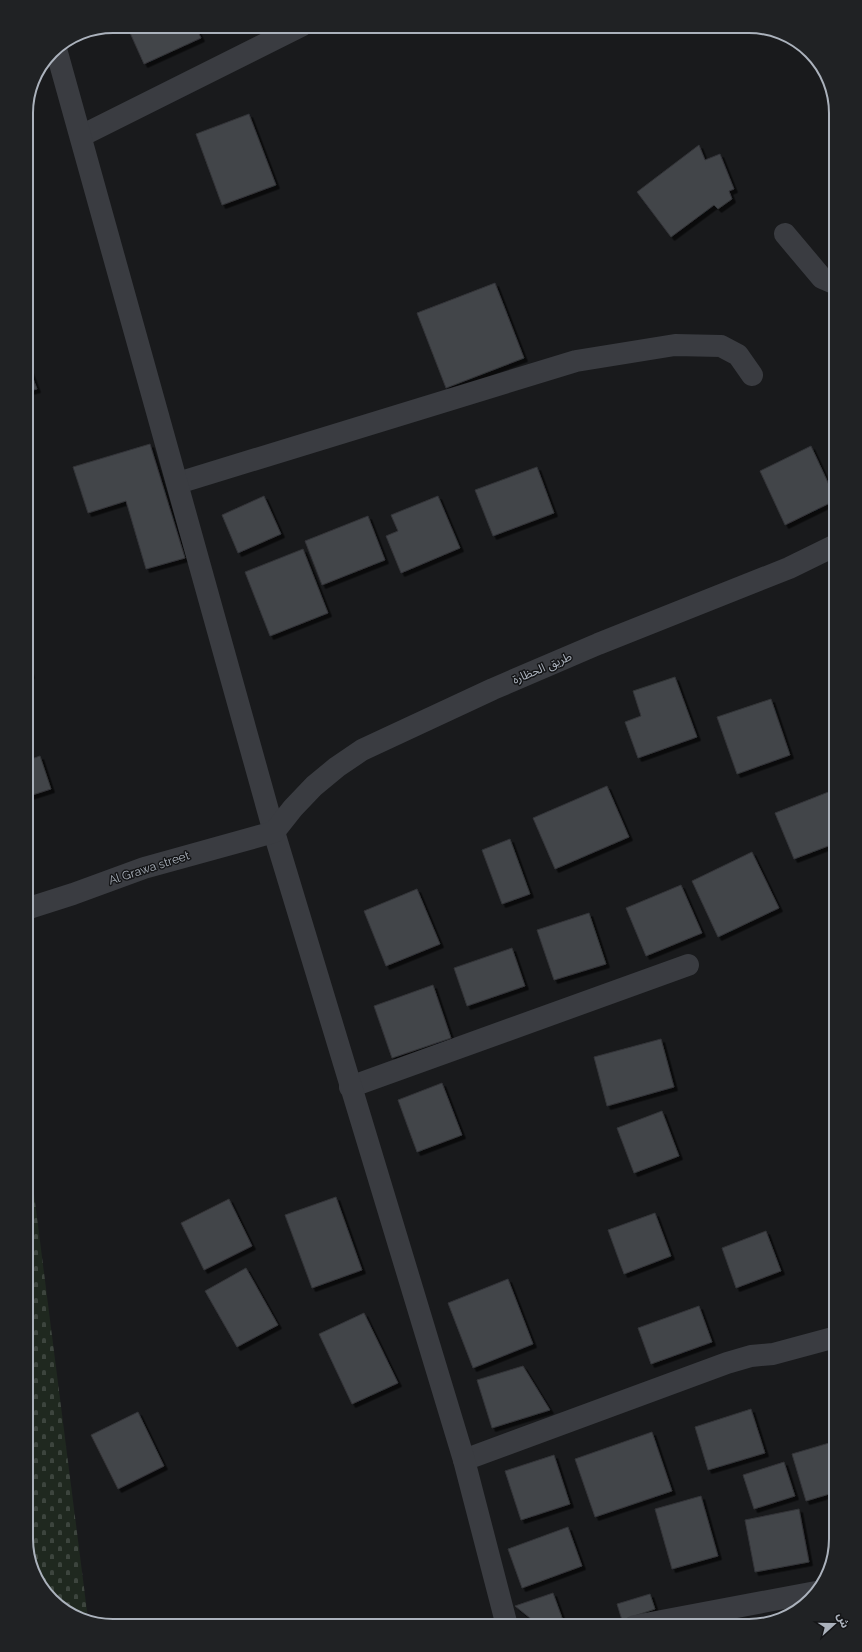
<svg xmlns="http://www.w3.org/2000/svg" width="862" height="1652" viewBox="0 0 862 1652" font-family="Raleway,'Noto Sans Arabic',sans-serif">
<defs>
<pattern id="cemetery-stones" width="16" height="16" patternUnits="userSpaceOnUse"><rect width="16" height="16" fill="#1f281f"/><path d="M2 7V4a2 2 0 0 1 4 0v3zM10 15v-3a2 2 0 0 1 4 0v3z" fill="#3d453e"/></pattern>
<filter id="shadow"><feDropShadow dx="3.5" dy="3.5" stdDeviation="0" flood-color="#0009"/></filter>
</defs>
<rect width="100%" height="100%" fill="#191a1c"/>
<path fill="url(#cemetery-stones)" d="M 26,1131 L 88,1619 L 64,1611 L 33,1573 L 26,1539 Z"/>
<g fill="#434549" stroke="#333438" filter="url(#shadow)">
<path d="M 127,26 L 195,26 L 201,38 L 144,64 Z"/>
<path d="M 249,114 L 276,185 L 222,205 L 196,134 Z"/>
<path d="M 699,145 L 705,160 L 720,154 L 734,189 L 729,191 L 732,199 L 718,209 L 714,205 L 671,237 L 637,192 Z"/>
<path d="M 495,283 L 524,358 L 446,388 L 417,313 Z"/>
<path d="M 26,360 L 37,389 L 26,392 Z"/>
<path d="M 150,444 L 185,558 L 146,569 L 126,501 L 88,513 L 73,467 Z"/>
<path d="M 811,446 L 836,500 L 785,525 L 760,471 Z"/>
<path d="M 537,467 L 554,513 L 493,536 L 475,490 Z"/>
<path d="M 264,496 L 281,534 L 238,553 L 222,515 Z"/>
<path d="M 438,496 L 460,548 L 401,573 L 386,536 L 398,531 L 391,515 Z"/>
<path d="M 368,516 L 385,560 L 322,585 L 305,541 Z"/>
<path d="M 303,549 L 328,613 L 270,636 L 245,572 Z"/>
<path d="M 26,659 L 31,675 L 26,676 Z"/>
<path d="M 675,677 L 697,737 L 638,758 L 625,722 L 641,716 L 633,691 Z"/>
<path d="M 771,699 L 790,755 L 737,774 L 717,717 Z"/>
<path d="M 40,756 L 51,789 L 26,797 L 26,761 Z"/>
<path d="M 607,786 L 629,837 L 555,869 L 533,818 Z"/>
<path d="M 831,791 L 836,803 L 836,843 L 794,859 L 775,813 Z"/>
<path d="M 510,839 L 530,894 L 502,904 L 482,850 Z"/>
<path d="M 752,852 L 779,908 L 718,937 L 692,881 Z"/>
<path d="M 681,885 L 702,933 L 646,956 L 626,908 Z"/>
<path d="M 417,889 L 440,944 L 386,966 L 364,911 Z"/>
<path d="M 589,913 L 606,964 L 554,980 L 537,930 Z"/>
<path d="M 512,948 L 525,986 L 467,1006 L 454,968 Z"/>
<path d="M 433,985 L 451,1038 L 392,1058 L 374,1006 Z"/>
<path d="M 661,1039 L 674,1087 L 607,1106 L 594,1057 Z"/>
<path d="M 442,1083 L 462,1135 L 417,1152 L 398,1100 Z"/>
<path d="M 662,1111 L 679,1156 L 634,1173 L 617,1128 Z"/>
<path d="M 336,1197 L 362,1270 L 312,1288 L 285,1215 Z"/>
<path d="M 229,1199 L 252,1246 L 204,1270 L 181,1223 Z"/>
<path d="M 655,1213 L 671,1256 L 624,1274 L 608,1230 Z"/>
<path d="M 766,1231 L 781,1271 L 736,1288 L 722,1248 Z"/>
<path d="M 246,1268 L 278,1325 L 237,1347 L 205,1291 Z"/>
<path d="M 508,1279 L 533,1344 L 473,1368 L 448,1303 Z"/>
<path d="M 699,1306 L 712,1342 L 651,1364 L 638,1328 Z"/>
<path d="M 364,1313 L 398,1383 L 352,1404 L 319,1334 Z"/>
<path d="M 523,1366 L 550,1410 L 492,1428 L 477,1380 Z"/>
<path d="M 751,1409 L 765,1453 L 708,1470 L 695,1427 Z"/>
<path d="M 138,1412 L 164,1466 L 118,1489 L 91,1435 Z"/>
<path d="M 652,1432 L 672,1491 L 595,1517 L 575,1459 Z"/>
<path d="M 836,1441 L 836,1492 L 806,1501 L 792,1454 Z"/>
<path d="M 554,1455 L 570,1504 L 521,1520 L 505,1471 Z"/>
<path d="M 784,1462 L 795,1496 L 754,1509 L 743,1475 Z"/>
<path d="M 701,1496 L 718,1556 L 672,1569 L 655,1509 Z"/>
<path d="M 799,1509 L 809,1562 L 755,1572 L 745,1520 Z"/>
<path d="M 568,1527 L 582,1566 L 522,1588 L 508,1549 Z"/>
<path d="M 553,1593 L 565,1626 L 540,1626 L 515,1606 Z"/>
<path d="M 650,1594 L 655,1609 L 622,1620 L 617,1604 Z"/>
</g>
<g fill="none" stroke-linecap="round" stroke-linejoin="round">
<g stroke="#3a3c41" stroke-width="22">
<path d="M 81,136 L 301,26"/>
<path d="M 785,234 L 822,278 L 836,284"/>
<path d="M 178,483 L 576,361 L 675,345 L 721,346 L 738,355 L 752,375"/>
<path d="M 350,1087 L 688,965"/>
<path d="M 464,1460 L 727,1363 L 751,1356 L 773,1354 L 836,1337"/>
</g>
<g stroke="#3a3c41" stroke-width="22">
<path d="M 56,49 L 274,832 L 464,1460 L 507,1626"/>
<path d="M 26,909 L 73,894 L 144,868 L 274,832 L 293,808 L 314,786 L 337,767 L 362,750 L 493,689 L 598,644 L 789,568 L 836,545"/>
<path d="M 635,1626 L 816,1592"/>
</g>
</g>
<g text-anchor="middle" dominant-baseline="central" stroke-width="3" stroke-linejoin="round" paint-order="stroke">
<g font-size="12" fill="#abb2bc" stroke="#141517">
<text transform="translate(542 668) rotate(-23)">طريق الحظارة</text>
<text transform="translate(149 868) rotate(-18)">Al Grawa street</text>
</g>
</g>
<path d="M0 0H862V1652H0ZM113 33H749A80 80 0 0 1 829 113V1539A80 80 0 0 1 749 1619H113A80 80 0 0 1 33 1539V113A80 80 0 0 1 113 33Z" fill="#202224" fill-rule="evenodd"/>
<path fill="none" stroke="#abb2bc" stroke-width="2" d="M113 33H749A80 80 0 0 1 829 113V1539A80 80 0 0 1 749 1619H113A80 80 0 0 1 33 1539V113A80 80 0 0 1 113 33Z"/>
<g transform="translate(834 1624) rotate(69)" stroke="#141517" stroke-width="3" paint-order="stroke">
<path d="M0-3L7 15L0 10L-7 15Z" fill="#abb2bc"/>
<text y="-6" font-size="11" font-weight="bold" text-anchor="middle" fill="#abb2bc">ش</text>
</g>
</svg>
